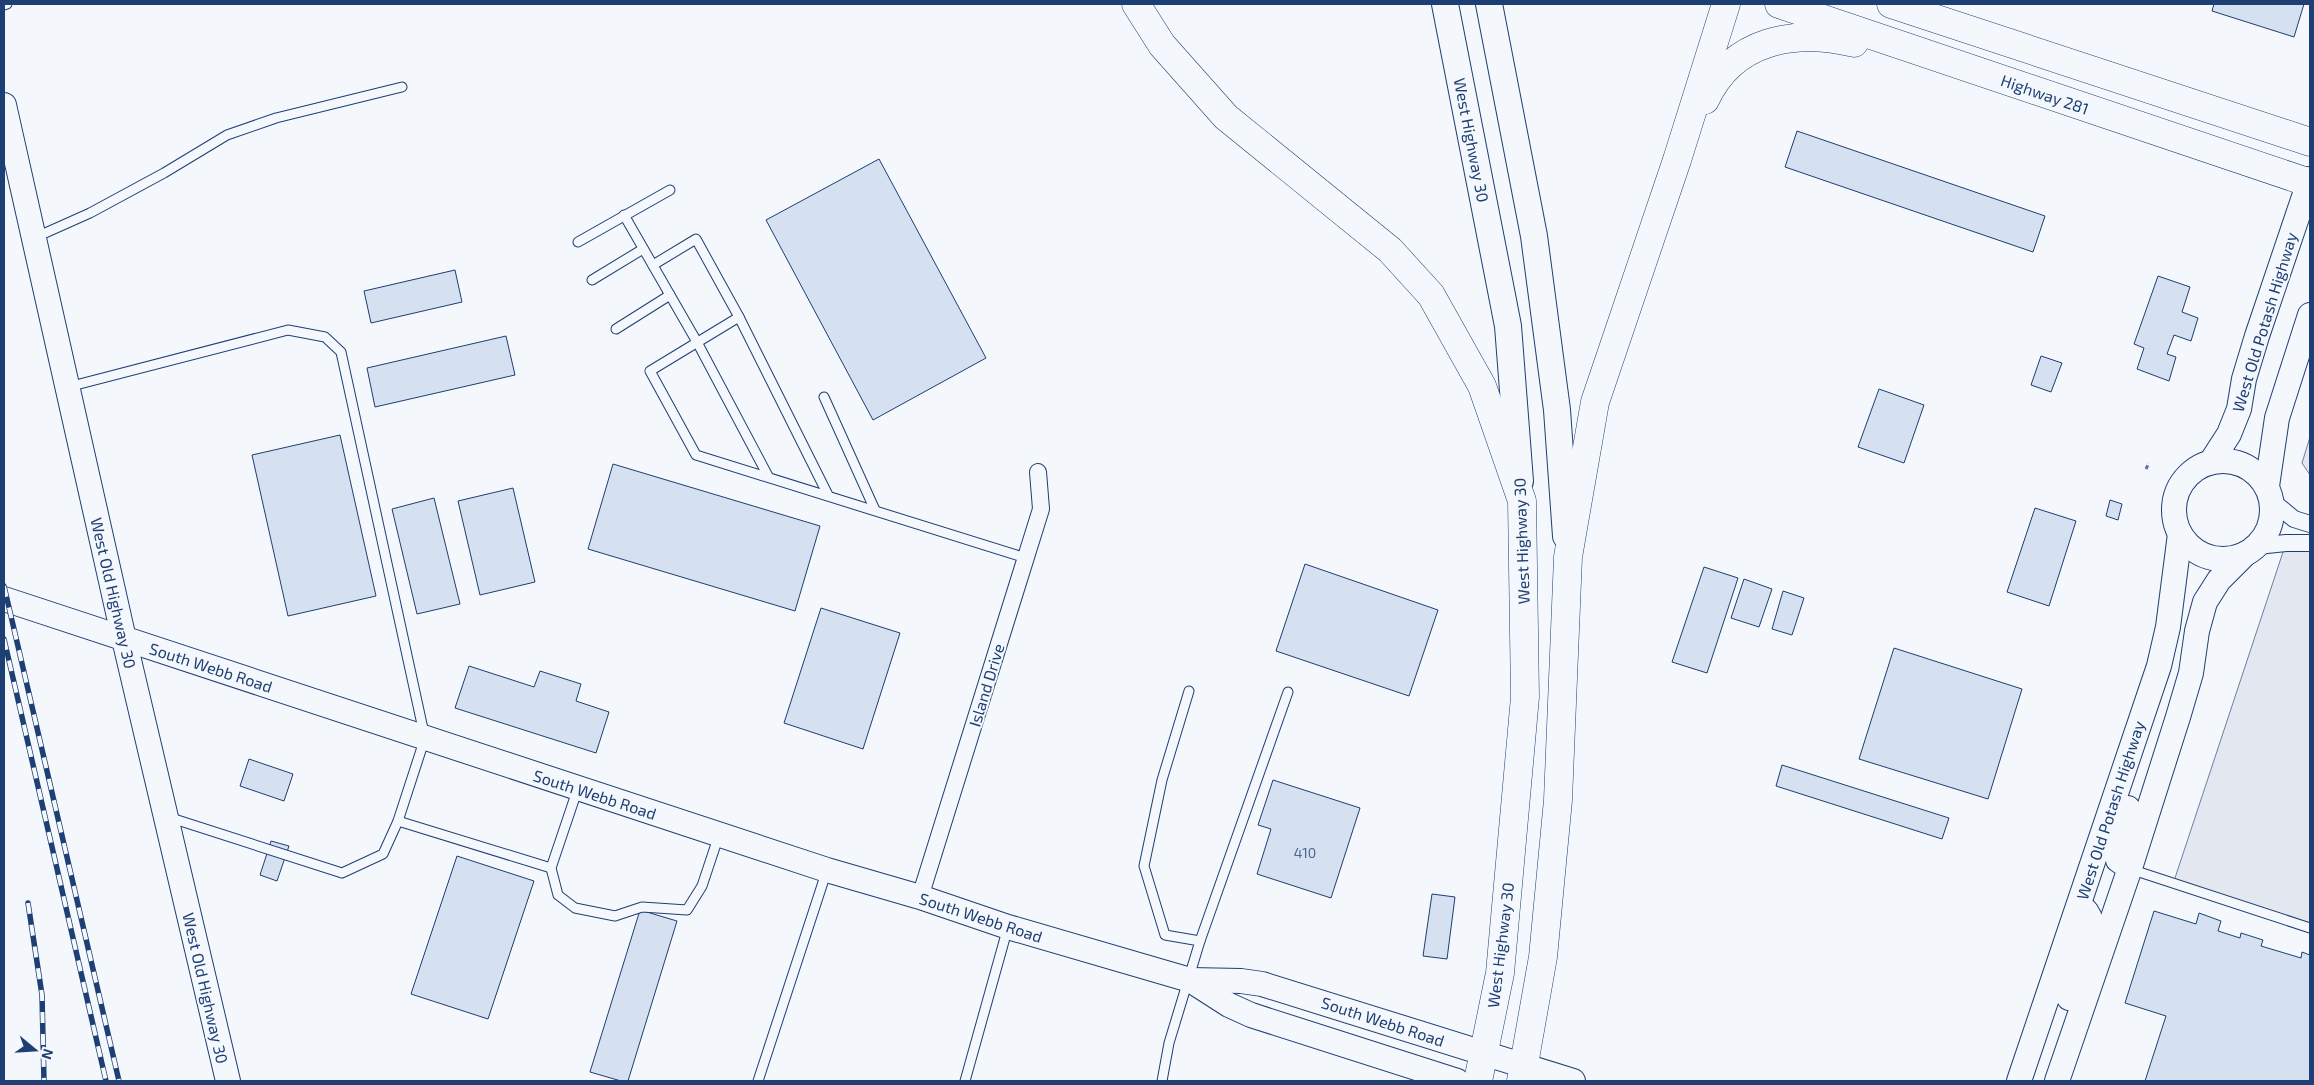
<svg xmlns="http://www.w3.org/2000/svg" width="2314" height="1085" viewBox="0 0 2314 1085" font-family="'Exo 2',sans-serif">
<rect width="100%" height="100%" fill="#f4f7fb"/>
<g fill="#e3e8f0" stroke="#687fa3">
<path d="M 2310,437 L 2310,475 L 2302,463 Z"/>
<path d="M 2286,543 L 2310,551 L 2310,930 L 2173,884 Z"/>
</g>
<g fill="#d5e0f0" stroke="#1d3f73">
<path d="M 2214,4 L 2304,4 L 2294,37 L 2212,11 Z"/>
<path d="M 1797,131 L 2045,216 L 2033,252 L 1785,167 Z"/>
<path d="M 879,159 L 986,358 L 873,420 L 766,220 Z"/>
<path d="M 455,270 L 462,302 L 371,323 L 364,291 Z"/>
<path d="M 2158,276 L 2190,287 L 2182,312 L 2198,318 L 2191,341 L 2174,335 L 2167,354 L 2176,357 L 2169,381 L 2137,369 L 2144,348 L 2134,344 Z"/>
<path d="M 506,336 L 515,375 L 375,407 L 367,368 Z"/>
<path d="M 2041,356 L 2062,363 L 2051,392 L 2031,385 Z"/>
<path d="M 1879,389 L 1924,405 L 1904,463 L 1858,447 Z"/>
<path d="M 340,435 L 376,596 L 288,616 L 252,455 Z"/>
<path d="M 613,464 L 820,526 L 795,611 L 588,549 Z"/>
<path d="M 513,488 L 535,582 L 480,595 L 458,501 Z"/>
<path d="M 434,498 L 460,604 L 417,614 L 392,509 Z"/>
<path d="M 2110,500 L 2122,504 L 2118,520 L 2106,516 Z"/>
<path d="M 2035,508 L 2076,521 L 2049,606 L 2007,592 Z"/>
<path d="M 1305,564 L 1438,610 L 1409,696 L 1276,651 Z"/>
<path d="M 1704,567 L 1738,578 L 1707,673 L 1672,662 Z"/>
<path d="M 1744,579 L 1772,589 L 1759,627 L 1731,618 Z"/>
<path d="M 1783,591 L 1804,598 L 1792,635 L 1772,629 Z"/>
<path d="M 821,608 L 900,633 L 863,749 L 784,723 Z"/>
<path d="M 1894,648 L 2022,689 L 1988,799 L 1859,759 Z"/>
<path d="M 469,666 L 534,687 L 540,671 L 581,684 L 576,701 L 609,712 L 596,753 L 455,708 Z"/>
<path d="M 249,759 L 293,774 L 284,801 L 240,786 Z"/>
<path d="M 1782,765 L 1949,818 L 1942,839 L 1776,786 Z"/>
<path d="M 1273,780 L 1360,808 L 1331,898 L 1257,874 L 1271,829 L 1258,825 Z"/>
<path d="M 271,841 L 289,846 L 277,881 L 260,875 Z"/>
<path d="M 457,856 L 534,881 L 488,1019 L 411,994 Z"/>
<path d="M 1432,894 L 1455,897 L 1447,959 L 1423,956 Z"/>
<path d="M 640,910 L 677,921 L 628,1081 L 621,1081 L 590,1072 Z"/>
<path d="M 2154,911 L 2196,924 L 2199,913 L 2221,921 L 2218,931 L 2240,938 L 2241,933 L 2263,940 L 2261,946 L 2301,958 L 2302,952 L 2310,955 L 2310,1081 L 2145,1081 L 2166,1016 L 2125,1003 Z"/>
</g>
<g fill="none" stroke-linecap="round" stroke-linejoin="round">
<g stroke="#1d3f73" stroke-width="11">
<g id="lane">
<path d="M 4,5 L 7,4"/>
<path d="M 624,215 L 697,342 L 768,476"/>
<path d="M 34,238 L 90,213 L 164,173 L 227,135 L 276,118 L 402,87"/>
<path d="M 578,242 L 670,190"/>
<path d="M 653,265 L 696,239 L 739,317"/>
<path d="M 592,280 L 643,249"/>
<path d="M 616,329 L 670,295"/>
<path d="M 68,387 L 288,330 L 325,337 L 341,352 L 425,738 L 398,821 L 383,854 L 342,873 L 168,817"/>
<path d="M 824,397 L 875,510"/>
<path d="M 828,495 L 739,317 L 650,371 L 696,455 L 1026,558"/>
<path d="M 1189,691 L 1162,780 L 1144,866 L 1165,935 L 1200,941"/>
<path d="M 578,788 L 551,868 L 558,895 L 575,908 L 615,916 L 642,907 L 687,910 L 702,886 L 719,835"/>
<path d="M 398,821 L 551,868"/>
<path d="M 2130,869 L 2310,928"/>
<path d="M 758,1081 L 827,870"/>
<path d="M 965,1081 L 1008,927"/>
<path d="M 1162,1081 L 1169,1043 L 1200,941 L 1288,692"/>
</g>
</g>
<g stroke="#1d3f73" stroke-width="18">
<g id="street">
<path d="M 2272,501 L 2294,519 L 2310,524"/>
<path d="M 2257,546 L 2286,543 L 2310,543"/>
<path d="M 920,897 L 1041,509 L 1038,472"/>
</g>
</g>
<g stroke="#1d3f73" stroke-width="26">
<g id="secondary">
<path d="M 4,105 L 124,639 L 228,1081"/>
<circle cx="2223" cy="510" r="49"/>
<path d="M 2211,462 L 2229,434 L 2239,409 L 2244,379 L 2257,336 L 2310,179"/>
<path d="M 2267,486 L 2277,418 L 2310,315"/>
<path d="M 4,599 L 827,870 L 920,897 L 1008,927 L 1190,980 L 1229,1005 L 1251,1015 L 1457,1081"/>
<path d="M 2128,808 L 2117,849 L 2118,860 L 2130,868"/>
<path d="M 1190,980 L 1241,981 L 1262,984 L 1573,1081"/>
<path d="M 2069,998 L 2088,933 L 2090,918 L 2086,911 L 2078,907"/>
<path d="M 2019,1081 L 2159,666 L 2168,627 L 2180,534"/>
<path d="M 2057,1081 L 2130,868 L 2178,717 L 2191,673 L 2197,631 L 2205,602 L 2219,580 L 2244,555"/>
</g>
</g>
<g stroke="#1d3f73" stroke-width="28">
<g id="primary">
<path d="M 1445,4 L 1508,326 L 1520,481"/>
<path d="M 1489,4 L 1534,236 L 1557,410 L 1566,536"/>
</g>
</g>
<g stroke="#1d3f73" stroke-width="29">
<g id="highway">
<path d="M 1136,4 L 1162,45 L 1226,117 L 1390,250 L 1431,295 L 1482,386 L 1522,501 L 1525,697 L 1500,973 L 1478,1081"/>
<path d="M 1779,4 L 2310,183"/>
<path d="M 1891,4 L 2310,142"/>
<path d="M 1705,100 C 1733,39 1795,29 1854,43"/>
<path d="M 1521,1081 L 1543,957 L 1558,800 L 1568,557 L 1595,402 L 1677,160 L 1726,4"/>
</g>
</g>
<path stroke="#5e769c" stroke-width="3" stroke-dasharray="4 2.5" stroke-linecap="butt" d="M 2146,469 L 2149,463"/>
<use href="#lane" stroke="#f4f7fb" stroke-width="9"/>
<use href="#street" stroke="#f4f7fb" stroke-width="16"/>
<use href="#secondary" stroke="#f4f7fb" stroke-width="24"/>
<use href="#primary" stroke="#f4f7fb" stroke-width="26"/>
<use href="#highway" stroke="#f4f7fb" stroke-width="28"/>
<g stroke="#1d3f73" stroke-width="5.5">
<g id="rail">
<path d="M 4,586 L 119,1081"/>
<path d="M 4,639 L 106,1081"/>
<path d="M 28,903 L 42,995 L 44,1081"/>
</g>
</g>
<use href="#rail" stroke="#f4f7fb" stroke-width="4" stroke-dasharray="11" stroke-linecap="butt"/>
</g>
<g text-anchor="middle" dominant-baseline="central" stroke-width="4" stroke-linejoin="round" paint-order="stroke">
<g font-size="14" fill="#4b6792">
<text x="1305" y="852">410</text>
</g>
<g font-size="16" fill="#1d3f73" stroke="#f4f7fb">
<text transform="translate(2045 94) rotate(19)">Highway 281</text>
<text transform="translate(1472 140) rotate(79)">West Highway 30</text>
<text transform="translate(2264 322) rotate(-73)">West Old Potash Highway</text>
<text transform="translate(1521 541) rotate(-92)">West Highway 30</text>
<text transform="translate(114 593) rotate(77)">West Old Highway 30</text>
<text transform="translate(211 667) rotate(18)">South Webb Road</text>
<text transform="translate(986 685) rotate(-73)">Island Drive</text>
<text transform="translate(595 794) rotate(18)">South Webb Road</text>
<text transform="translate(2110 810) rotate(-72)">West Old Potash Highway</text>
<text transform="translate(981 917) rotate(18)">South Webb Road</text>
<text transform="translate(1500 945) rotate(-83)">West Highway 30</text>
<text transform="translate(206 988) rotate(77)">West Old Highway 30</text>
<text transform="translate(1383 1021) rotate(18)">South Webb Road</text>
</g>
</g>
<rect width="2314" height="1085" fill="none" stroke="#1d3f73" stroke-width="10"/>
<g transform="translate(35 1050) rotate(108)" stroke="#f4f7fb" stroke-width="4" paint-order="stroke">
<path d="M0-4L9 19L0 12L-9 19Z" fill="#1d3f73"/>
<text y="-8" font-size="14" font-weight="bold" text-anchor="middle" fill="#1d3f73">N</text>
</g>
</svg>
